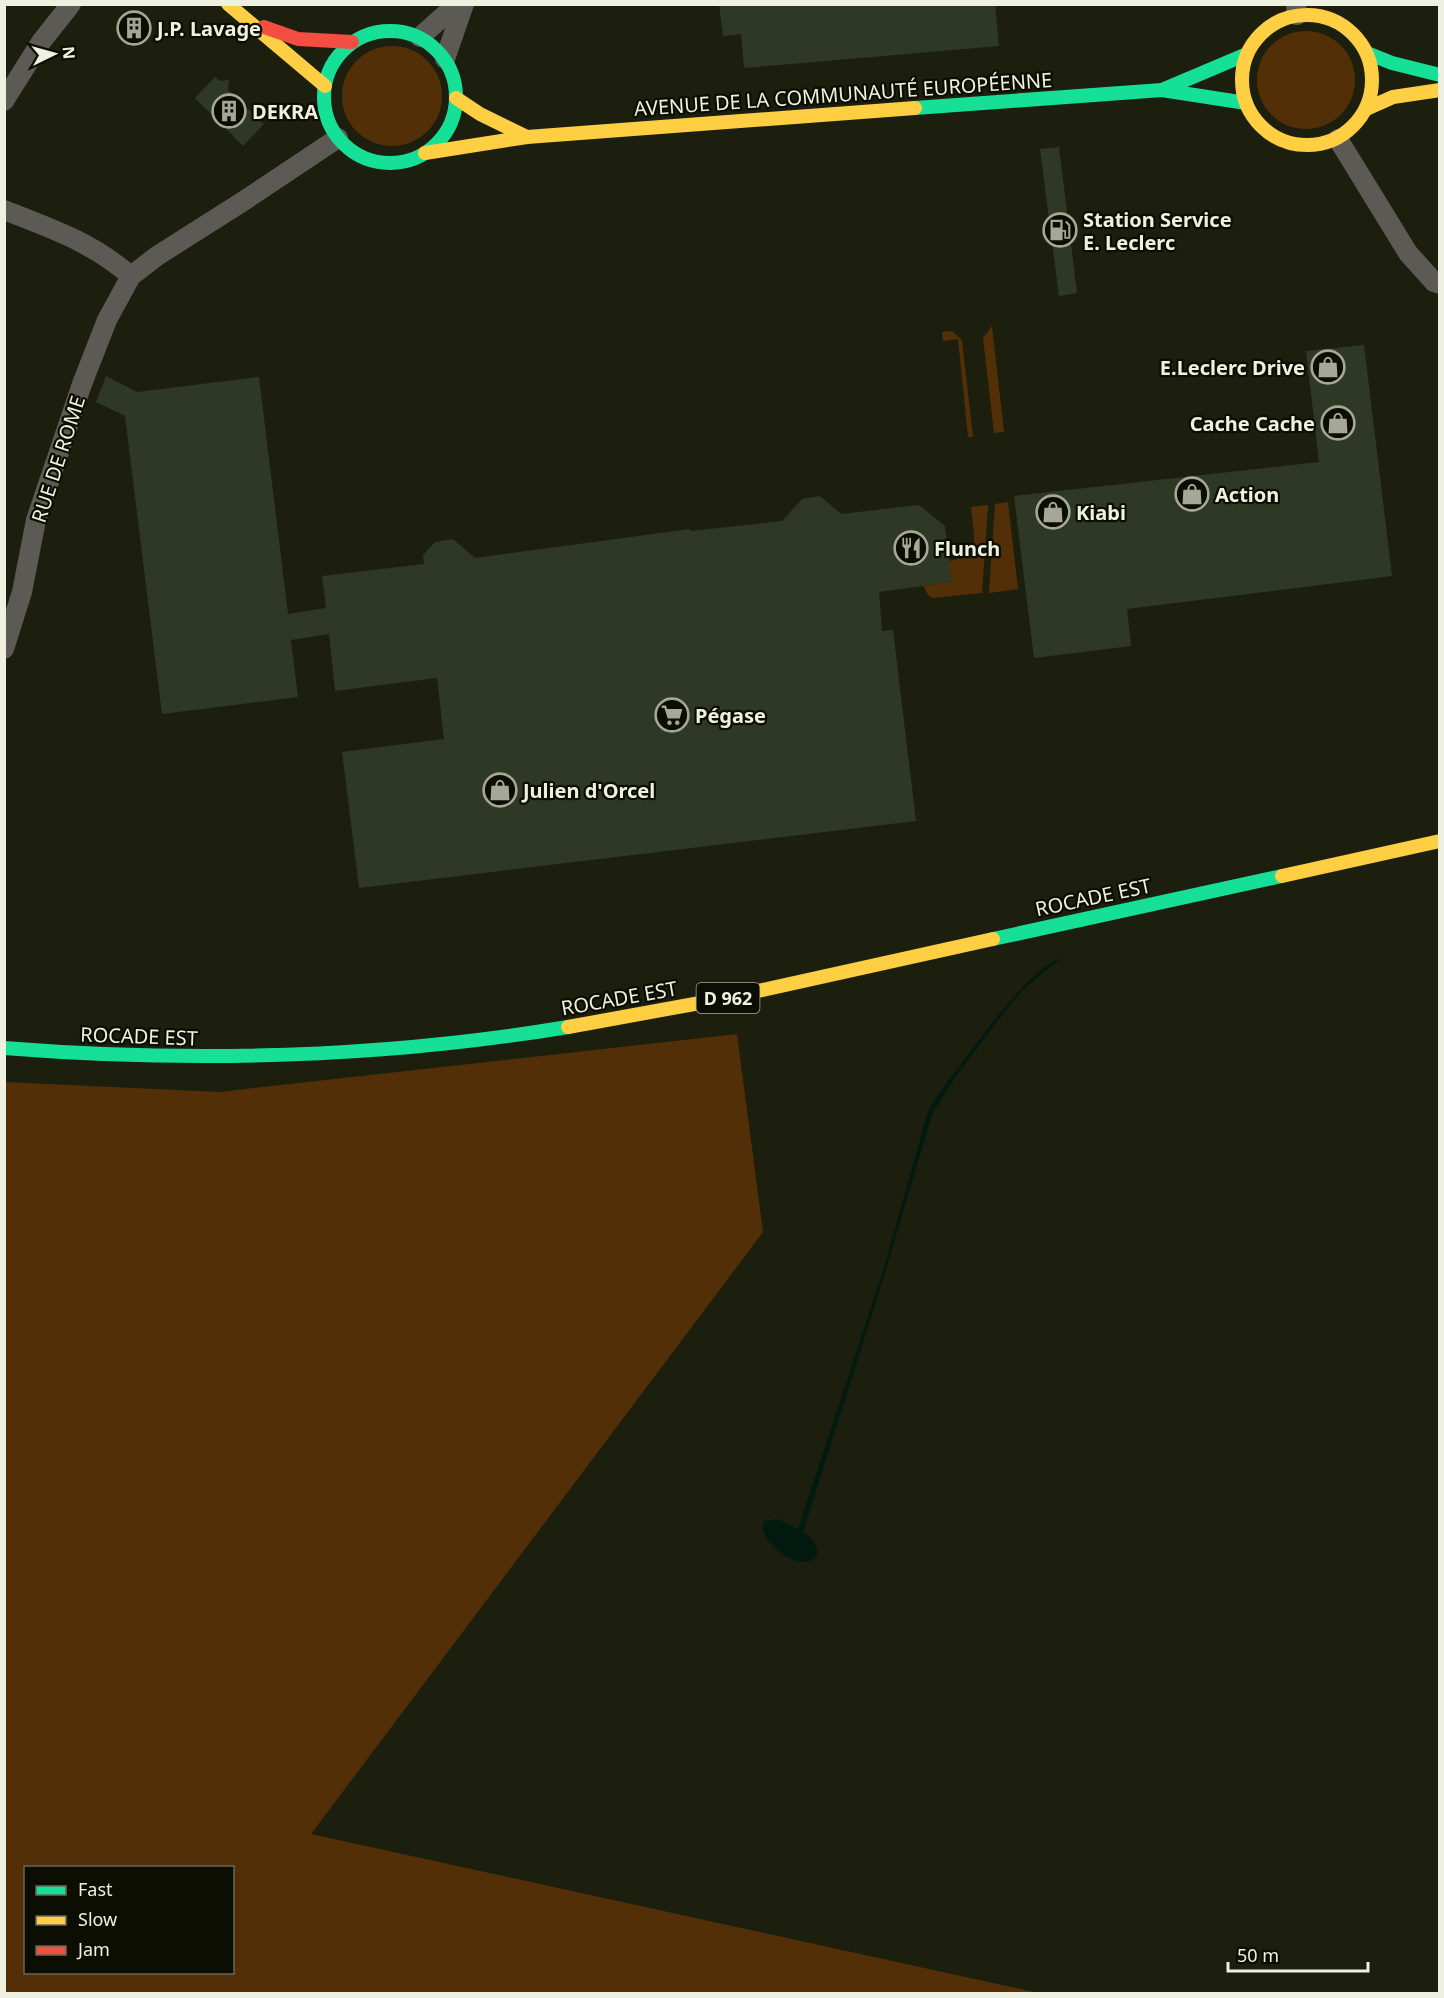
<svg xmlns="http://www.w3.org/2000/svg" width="1444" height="1998" viewBox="0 0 1444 1998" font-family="'Noto Sans',sans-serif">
<rect width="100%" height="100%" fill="#1d1f0e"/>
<g fill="#532f07" fill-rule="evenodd">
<circle cx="1306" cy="80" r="49"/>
<circle cx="392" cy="96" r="50"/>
<path d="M 992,326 L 1004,432 L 994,433 L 983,338 Z"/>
<path d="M 952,331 L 962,340 L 973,437 L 968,437 L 958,339 L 943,341 L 942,332 Z"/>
<path d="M 1008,502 L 1018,589 L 989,593 L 995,504 Z"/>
<path d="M 988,505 L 982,593 L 932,598 L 928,595 L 923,586 L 951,582 L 949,561 L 976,555 L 971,507 Z"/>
<path d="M 737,1034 L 763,1232 L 311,1834 L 1039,1993 L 5,1993 L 5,1082 L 219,1092 ZM 26,1868 L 232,1868 L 232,1972 L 26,1972 Z"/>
</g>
<path fill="#031a10" d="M 1060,959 L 1023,990 L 1007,1009 L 955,1078 L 933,1112 L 883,1280 L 803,1532 C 811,1537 819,1545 817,1556 C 804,1572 775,1552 767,1539 C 764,1535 763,1530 762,1525 L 764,1521 L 778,1519 L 798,1529 L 883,1271 L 928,1111 L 935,1099 C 957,1070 1028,966 1060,959 Z"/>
<g fill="#2e3825">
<path d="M 719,4 L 995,4 L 999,46 L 744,68 L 741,34 L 723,36 Z"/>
<path d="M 215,77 L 220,81 L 229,80 L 228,90 L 264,124 L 243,146 L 195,98 Z"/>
<path d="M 1059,147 L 1077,293 L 1059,296 L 1040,149 Z"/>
<path d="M 1364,345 L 1392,576 L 1127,609 L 1131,646 L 1034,658 L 1014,496 L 1319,462 L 1306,351 Z"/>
<path d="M 106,376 L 137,392 L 259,377 L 288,614 L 326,608 L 322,576 L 424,564 L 423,555 L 435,542 L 453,539 L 475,558 L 690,529 L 691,531 L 782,521 L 802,499 L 820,496 L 841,514 L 919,505 L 945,526 L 952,582 L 879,592 L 882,631 L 893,630 L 916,821 L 359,888 L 342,752 L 444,739 L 437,678 L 335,691 L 329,634 L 291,640 L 298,697 L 162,714 L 125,416 L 96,402 Z"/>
</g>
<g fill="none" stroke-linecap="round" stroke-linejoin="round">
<g stroke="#5c5a54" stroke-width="20">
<path d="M 1296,4 L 1297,15"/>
<path d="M 420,37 L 457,4"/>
<path d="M 445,59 L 464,4"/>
<path d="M 4,101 L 41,42 L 71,4"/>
<path d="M 1338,139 L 1408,253 L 1434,282 L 1440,284"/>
<path d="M 4,210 C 53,229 91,242 131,276"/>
<path d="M 4,649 L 22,592 L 36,520 L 82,384 L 107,320 L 131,276 L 157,256 L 242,202 L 338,138"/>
</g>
<g stroke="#16e098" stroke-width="14">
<circle cx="390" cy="97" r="66"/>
<path d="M 1367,53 L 1392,63 L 1440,75"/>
<path d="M 1162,90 L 1247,54"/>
<path d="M 915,108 L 1162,90 L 1246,103"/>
<path d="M 993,939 L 1282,876"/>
<path d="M 4,1048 C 193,1063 381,1058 568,1027"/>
</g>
<g stroke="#ffcf43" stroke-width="14">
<path d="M 228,4 L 325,86"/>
<circle cx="1307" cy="80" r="65"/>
<path d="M 456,98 L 480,114 L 527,137"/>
<path d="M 1366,109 L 1393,97 L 1440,90"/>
<path d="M 425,153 L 527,137 L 915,108"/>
<path d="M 1282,876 L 1440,841"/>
<path d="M 568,1027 L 722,999 L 993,939"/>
</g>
<path stroke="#f24e42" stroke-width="14" d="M 264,27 L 298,39 L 352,42"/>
</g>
<defs>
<g id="building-ring" transform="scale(1.725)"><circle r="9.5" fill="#0c0d03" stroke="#a5a896" stroke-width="1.5"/><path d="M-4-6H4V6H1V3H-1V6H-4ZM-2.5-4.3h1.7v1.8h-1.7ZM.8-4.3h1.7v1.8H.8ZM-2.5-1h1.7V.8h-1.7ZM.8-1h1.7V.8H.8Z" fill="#a5a896"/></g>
<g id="fuel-ring" transform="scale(1.725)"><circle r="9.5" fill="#0c0d03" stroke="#a5a896" stroke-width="1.5"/><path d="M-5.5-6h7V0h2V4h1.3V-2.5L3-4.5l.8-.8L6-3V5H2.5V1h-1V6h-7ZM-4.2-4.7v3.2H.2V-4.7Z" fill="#a5a896"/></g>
<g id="shop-ring" transform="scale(1.725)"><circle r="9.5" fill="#0c0d03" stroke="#a5a896" stroke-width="1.5"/><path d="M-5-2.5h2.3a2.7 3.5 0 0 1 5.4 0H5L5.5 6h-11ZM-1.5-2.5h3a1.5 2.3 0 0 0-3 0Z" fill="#a5a896"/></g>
<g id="restaurant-ring" transform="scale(1.725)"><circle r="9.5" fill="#0c0d03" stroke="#a5a896" stroke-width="1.5"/><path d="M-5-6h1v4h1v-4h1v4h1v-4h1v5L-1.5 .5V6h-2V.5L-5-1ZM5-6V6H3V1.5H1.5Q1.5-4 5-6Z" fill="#a5a896"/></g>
<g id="supermarket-ring" transform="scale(1.725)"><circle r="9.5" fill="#0c0d03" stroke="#a5a896" stroke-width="1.5"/><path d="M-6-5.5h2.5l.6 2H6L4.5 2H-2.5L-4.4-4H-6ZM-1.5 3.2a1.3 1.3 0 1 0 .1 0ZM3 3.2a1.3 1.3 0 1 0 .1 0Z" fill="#a5a896"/></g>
</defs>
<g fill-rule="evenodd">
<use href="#building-ring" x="134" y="28"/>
<use href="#building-ring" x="229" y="111"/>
<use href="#fuel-ring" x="1060" y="230"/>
<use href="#shop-ring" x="1328" y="367"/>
<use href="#shop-ring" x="1338" y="423"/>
<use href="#shop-ring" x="1192" y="494"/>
<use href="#shop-ring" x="1053" y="512"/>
<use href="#restaurant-ring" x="911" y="548"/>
<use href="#supermarket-ring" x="672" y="715"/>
<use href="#shop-ring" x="500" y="790"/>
</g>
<g text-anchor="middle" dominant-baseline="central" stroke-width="4.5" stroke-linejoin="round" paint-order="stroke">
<rect fill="#0c0d03" stroke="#aaad9d" stroke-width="1.5" x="696.5" y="983" width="63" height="30" rx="4.5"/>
<g font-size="18" font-weight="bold" fill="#eef1df">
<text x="728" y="998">D 962</text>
</g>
<g font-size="20" font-weight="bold" fill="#eef1df" stroke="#0c0d03" text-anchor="start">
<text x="157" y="28">J.P. Lavage</text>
<text x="252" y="111">DEKRA</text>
<text x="1083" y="219">Station Service<tspan x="1083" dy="23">E. Leclerc</tspan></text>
<text x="1305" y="367" text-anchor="end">E.Leclerc Drive</text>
<text x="1315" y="423" text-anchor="end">Cache Cache</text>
<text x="1215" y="494">Action</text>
<text x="1076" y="512">Kiabi</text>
<text x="934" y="548">Flunch</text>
<text x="695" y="715">Pégase</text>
<text x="523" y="790">Julien d'Orcel</text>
</g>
<g font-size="20" fill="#eef1df" stroke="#0c0d03">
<text transform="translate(843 94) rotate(-4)">AVENUE DE LA COMMUNAUTÉ EUROPÉENNE</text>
<text transform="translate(58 459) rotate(-72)">RUE DE ROME</text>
<text transform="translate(1093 897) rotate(-12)">ROCADE EST</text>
<text transform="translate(619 998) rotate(-10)">ROCADE EST</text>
<text transform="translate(139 1036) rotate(2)">ROCADE EST</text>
</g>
</g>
<rect width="1444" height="1998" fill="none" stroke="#eef1df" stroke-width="12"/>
<rect x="24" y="1866" width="210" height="108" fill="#0c0d03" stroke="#66685b" stroke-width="1.5"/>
<rect x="36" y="1886" width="30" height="9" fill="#16e098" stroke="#66685b" stroke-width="1.5"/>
<text x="78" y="1896" font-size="18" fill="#eef1df">Fast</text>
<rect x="36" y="1916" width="30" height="9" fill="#ffcf43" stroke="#66685b" stroke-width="1.5"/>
<text x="78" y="1926" font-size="18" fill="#eef1df">Slow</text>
<rect x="36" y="1946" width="30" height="9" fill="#f24e42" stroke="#66685b" stroke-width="1.5"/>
<text x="78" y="1956" font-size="18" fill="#eef1df">Jam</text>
<g transform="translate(54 54) rotate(85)" stroke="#0c0d03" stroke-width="4.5" paint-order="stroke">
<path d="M0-4.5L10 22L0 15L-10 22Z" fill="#eef1df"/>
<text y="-9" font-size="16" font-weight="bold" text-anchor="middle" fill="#eef1df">N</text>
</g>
<path d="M1228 1962v9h140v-9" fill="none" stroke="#eef1df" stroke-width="3"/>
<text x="1237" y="1962" font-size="18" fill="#eef1df" stroke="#0c0d03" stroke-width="4.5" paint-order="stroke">50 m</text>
</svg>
